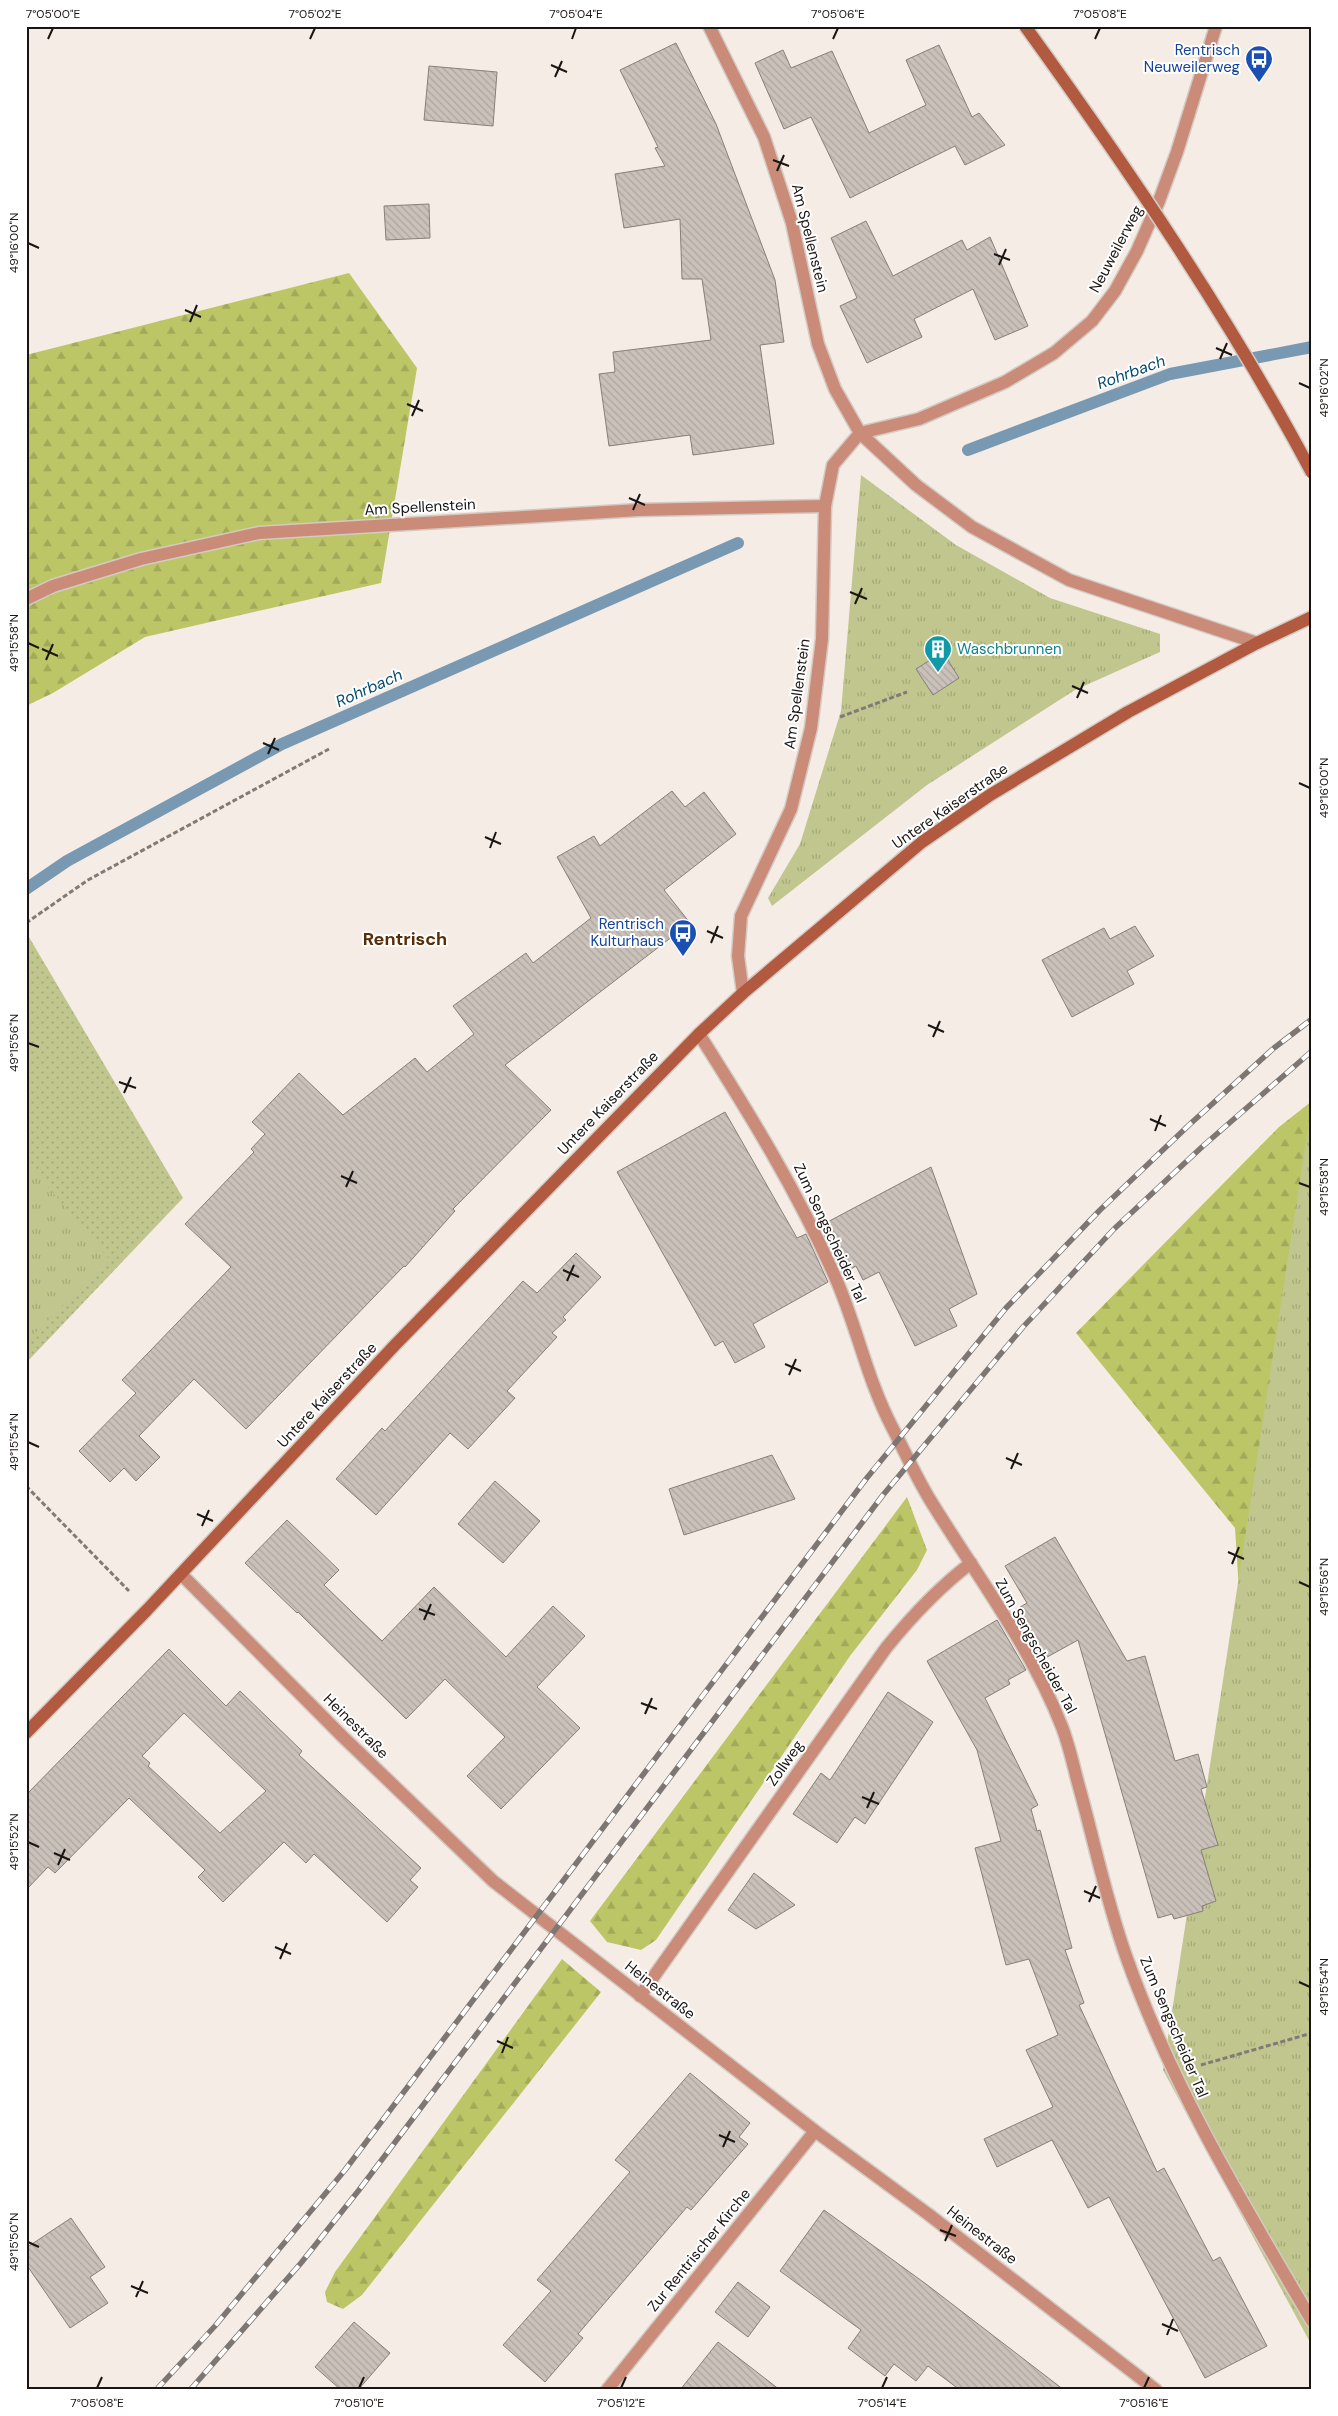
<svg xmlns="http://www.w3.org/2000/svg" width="1338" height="2416" viewBox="0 0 1338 2416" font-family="'DM Sans',sans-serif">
<defs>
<pattern id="grass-dots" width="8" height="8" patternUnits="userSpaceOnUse" patternTransform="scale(1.25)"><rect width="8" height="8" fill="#c0c68d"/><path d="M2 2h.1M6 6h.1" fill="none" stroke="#a4a979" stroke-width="1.8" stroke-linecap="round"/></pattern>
<pattern id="forest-firs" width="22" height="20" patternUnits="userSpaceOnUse" patternTransform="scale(1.25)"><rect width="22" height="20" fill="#bdc667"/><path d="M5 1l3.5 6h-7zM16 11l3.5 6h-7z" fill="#a2a958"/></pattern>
<pattern id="park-tufts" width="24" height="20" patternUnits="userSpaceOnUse" patternTransform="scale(1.25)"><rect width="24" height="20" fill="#c0c68d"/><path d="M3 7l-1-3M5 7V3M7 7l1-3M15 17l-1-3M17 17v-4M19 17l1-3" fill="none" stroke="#a4a979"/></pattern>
<pattern id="building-back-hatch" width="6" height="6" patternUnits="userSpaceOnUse" patternTransform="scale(1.25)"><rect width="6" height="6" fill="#cac1ba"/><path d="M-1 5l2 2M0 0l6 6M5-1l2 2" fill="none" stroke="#ada59f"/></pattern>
</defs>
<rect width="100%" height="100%" fill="#f6ece6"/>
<path fill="url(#grass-dots)" d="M 26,932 L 183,1198 L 26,1363 Z"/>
<g fill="url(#forest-firs)">
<path d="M 349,273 L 417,368 L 381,583 L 145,637 L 53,693 L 26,706 L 26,355 Z"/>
<path d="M 1312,1101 L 1312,1949 L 1242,1638 L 1235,1528 L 1076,1333 L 1279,1127 Z"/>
<path d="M 907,1497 L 927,1550 L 917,1570 L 850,1656 L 656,1940 L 641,1950 L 607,1942 L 590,1921 Z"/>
<path d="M 562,1959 L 601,1992 L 362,2295 L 343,2309 L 327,2302 L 325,2292 L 335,2272 Z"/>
</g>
<g fill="url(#park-tufts)">
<path d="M 861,475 L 956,545 L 1050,598 L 1160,634 L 1160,652 L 1075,690 L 927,785 L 772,906 L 768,898 L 800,844 L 841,711 Z"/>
<path d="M 1312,1102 L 1312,2346 L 1163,2070 Z"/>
<path d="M 26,1161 L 109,1259 L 26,1342 Z"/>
</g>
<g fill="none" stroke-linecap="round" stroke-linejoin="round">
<g stroke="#7899b1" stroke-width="12">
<path d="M 968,450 L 1170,374 L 1312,347"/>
<path d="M 26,889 L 67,861 L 282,744 L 738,543"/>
</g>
</g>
<g fill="url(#building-back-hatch)" stroke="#877f79" fill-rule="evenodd">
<path d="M 676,43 L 716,124 L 775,280 L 784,342 L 760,345 L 774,444 L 693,455 L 690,435 L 609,446 L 599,374 L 615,372 L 613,352 L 711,340 L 702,279 L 682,279 L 680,219 L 624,228 L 615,174 L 665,166 L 655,148 L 658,147 L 620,70 Z"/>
<path d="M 939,45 L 972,117 L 979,113 L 1005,145 L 965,165 L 955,146 L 850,198 L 811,117 L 784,129 L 755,63 L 783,50 L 791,68 L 832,51 L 869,133 L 926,105 L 906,60 Z"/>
<path d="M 429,66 L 497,72 L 493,126 L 424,120 Z"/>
<path d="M 429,204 L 430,238 L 386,240 L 384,206 Z"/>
<path d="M 866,221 L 893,276 L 962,240 L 967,250 L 990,237 L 1028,326 L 995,340 L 973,289 L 914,319 L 922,337 L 867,363 L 840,306 L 857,298 L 831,238 Z"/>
<path d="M 943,652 L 959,678 L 933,695 L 916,669 Z"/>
<path d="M 672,791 L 685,807 L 704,792 L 736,834 L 664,890 L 690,923 L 505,1065 L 551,1110 L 453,1209 L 455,1211 L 405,1267 L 404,1266 L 246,1429 L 194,1379 L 139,1436 L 160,1457 L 136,1481 L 124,1468 L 110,1482 L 79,1451 L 136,1393 L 122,1380 L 231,1267 L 185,1224 L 254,1152 L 251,1149 L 265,1134 L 252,1122 L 299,1073 L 343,1115 L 415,1058 L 427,1072 L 474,1034 L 453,1006 L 526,953 L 533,963 L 591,918 L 557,857 L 594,836 L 600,846 Z"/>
<path d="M 1135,926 L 1154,956 L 1127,971 L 1134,984 L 1072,1017 L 1042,960 L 1104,928 L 1110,939 Z"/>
<path d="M 725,1112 L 797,1238 L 806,1234 L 828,1282 L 753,1324 L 765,1347 L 735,1363 L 723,1341 L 715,1346 L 617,1172 Z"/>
<path d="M 931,1167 L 977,1294 L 949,1309 L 957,1326 L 915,1346 L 879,1272 L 863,1280 L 856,1266 L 842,1274 L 820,1226 Z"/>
<path d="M 576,1253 L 601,1277 L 563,1317 L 566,1320 L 552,1333 L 557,1337 L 507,1391 L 515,1398 L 468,1449 L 450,1433 L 376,1515 L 336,1479 L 382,1428 L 385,1431 L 523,1281 L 537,1293 Z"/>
<path d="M 772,1455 L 795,1499 L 684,1535 L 669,1489 Z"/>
<path d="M 495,1481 L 540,1521 L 503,1563 L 458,1524 Z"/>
<path d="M 287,1520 L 339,1570 L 324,1585 L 382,1641 L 434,1587 L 506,1657 L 553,1606 L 585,1636 L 537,1687 L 580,1728 L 501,1809 L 467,1776 L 505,1737 L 445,1679 L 406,1719 L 298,1612 L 297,1613 L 245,1563 Z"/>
<path d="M 1055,1537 L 1127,1661 L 1145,1656 L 1175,1761 L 1198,1754 L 1207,1787 L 1201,1789 L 1218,1845 L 1201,1850 L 1216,1901 L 1202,1906 L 1203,1911 L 1174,1919 L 1172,1914 L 1158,1918 L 1078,1640 L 1040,1661 L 1012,1612 L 1027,1603 L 1005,1566 Z"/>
<path d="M 997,1620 L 1026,1670 L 1008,1680 L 1010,1684 L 985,1698 L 1038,1805 L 1031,1809 L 1037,1831 L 1040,1830 L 1072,1948 L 1065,1950 L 1084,2003 L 1079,2005 L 1157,2172 L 1164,2168 L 1213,2261 L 1220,2257 L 1267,2346 L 1205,2378 L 1109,2197 L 1088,2208 L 1052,2140 L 997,2167 L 984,2139 L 1053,2107 L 1026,2050 L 1058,2035 L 1029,1959 L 1006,1965 L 975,1848 L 1001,1841 L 977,1750 L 927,1661 Z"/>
<path d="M 169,1649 L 226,1706 L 240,1691 L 302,1751 L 299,1755 L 421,1868 L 410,1880 L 418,1887 L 387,1922 L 314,1854 L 306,1863 L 284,1842 L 223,1902 L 198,1877 L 205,1870 L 129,1798 L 55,1873 L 48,1867 L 26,1890 L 26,1795 ZM 184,1713 L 266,1791 L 220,1833 L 148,1766 L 150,1763 L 142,1756 Z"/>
<path d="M 888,1692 L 933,1722 L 865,1824 L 855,1817 L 837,1843 L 793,1814 L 821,1773 L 830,1780 Z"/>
<path d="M 754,1873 L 795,1905 L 756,1929 L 728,1910 Z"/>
<path d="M 690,2073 L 750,2123 L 739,2137 L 748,2144 L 691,2210 L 687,2207 L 578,2334 L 583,2338 L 545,2382 L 503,2345 L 551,2291 L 537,2280 L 630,2172 L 615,2160 Z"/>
<path d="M 824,2210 L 926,2284 L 1064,2390 L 960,2390 L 928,2366 L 916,2381 L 894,2364 L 885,2376 L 848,2348 L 861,2330 L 780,2271 Z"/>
<path d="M 71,2218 L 105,2267 L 90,2277 L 108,2303 L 70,2328 L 26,2264 L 26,2248 Z"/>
<path d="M 738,2282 L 770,2307 L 748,2337 L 715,2312 Z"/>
<path d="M 354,2322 L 390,2353 L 358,2390 L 341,2390 L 315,2367 Z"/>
<path d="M 718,2342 L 780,2390 L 680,2390 Z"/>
</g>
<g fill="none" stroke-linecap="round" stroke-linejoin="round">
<g stroke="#d3cac4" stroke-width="15">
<path id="service" d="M 26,599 L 53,586 L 141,559 L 259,533 L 639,510 L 825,506"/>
</g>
<g stroke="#d3cac4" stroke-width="15">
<g id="minor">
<path d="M 860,433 L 919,419 L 1005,382 L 1054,353 L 1092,321 L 1115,291 L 1137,251 L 1159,201 L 1177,152 L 1216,26"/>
<path d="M 699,1034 C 749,1113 798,1192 836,1279 C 857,1327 867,1379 892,1427 C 905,1452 917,1479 932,1503 C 977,1576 1031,1647 1062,1727 C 1069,1745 1073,1764 1078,1783 C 1094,1840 1106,1900 1126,1956 C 1172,2087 1242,2202 1312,2321"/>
<path d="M 181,1574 L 342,1736 L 493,1881 L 815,2131 L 928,2214 L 1156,2390"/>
<path d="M 640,1996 L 886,1648 C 912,1616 938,1588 971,1563"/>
<path d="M 607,2390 L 815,2131"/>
</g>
</g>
<g stroke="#d3cac4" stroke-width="15">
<g id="tertiary">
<path d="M 709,26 L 764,137 L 792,223 L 818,344 L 835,389 L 860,433 L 916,485 L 972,527 L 1069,580 L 1257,643"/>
<path d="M 743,993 L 738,956 L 741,916 L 791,809 L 811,728 L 822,639 L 825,506 L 833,465 L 860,433"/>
</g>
</g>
<g stroke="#d3cac4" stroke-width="15">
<path id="secondary" d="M 26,1733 L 147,1610 L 395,1345 L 699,1034 L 743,993 L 922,842 L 990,795 L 1128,712 L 1257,643 L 1312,617"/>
</g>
<g stroke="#817a76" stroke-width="3" stroke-dasharray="5 2.5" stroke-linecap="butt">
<path d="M 840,717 L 907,692"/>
<path d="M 26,923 L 88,880 L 329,749"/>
<path d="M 26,1486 L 129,1591"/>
<path d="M 1201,2065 L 1312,2033"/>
</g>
<use href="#service" stroke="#ca8c79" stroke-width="12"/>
<use href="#minor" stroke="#ca8c79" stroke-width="12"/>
<use href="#tertiary" stroke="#ca8c79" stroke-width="12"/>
<use href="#secondary" stroke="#b25a3f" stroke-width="12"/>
<g stroke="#7d7672" stroke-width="5.5">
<g id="rail">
<path d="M 156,2390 L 215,2326 L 345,2170 L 866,1479 L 1006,1308 L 1100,1210 L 1189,1125 L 1274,1048 L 1312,1019"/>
<path d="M 190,2390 L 301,2263 L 359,2190 L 883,1495 L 1023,1327 L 1114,1229 L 1203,1146 L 1312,1051"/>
</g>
</g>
<use href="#rail" stroke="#fff" stroke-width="4" stroke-dasharray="11" stroke-linecap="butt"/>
<g stroke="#d3cac4" stroke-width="15" stroke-linecap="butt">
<path id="secondary-bridge" d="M 1025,26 C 1129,170 1229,317 1312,473"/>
</g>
<use href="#secondary-bridge" stroke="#b25a3f" stroke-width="12"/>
</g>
<path fill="none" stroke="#191513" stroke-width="2" d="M 48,39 L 53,28M 310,39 L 315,28M 572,39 L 576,28M 833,39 L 838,28M 1095,39 L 1100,28M 551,65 L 567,72M 555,77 L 562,61M 773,160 L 789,166M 777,171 L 784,155M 28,243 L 39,248M 994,254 L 1010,260M 999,265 L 1006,249M 185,310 L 201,317M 190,322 L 197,305M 1216,348 L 1232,355M 1220,359 L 1227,343M 1299,383 L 1310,388M 407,404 L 423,411M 412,416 L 419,400M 629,498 L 645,505M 633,510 L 640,494M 850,592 L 867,599M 855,604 L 862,588M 28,643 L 39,648M 42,649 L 58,656M 46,660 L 53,644M 1072,686 L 1088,693M 1077,698 L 1084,682M 263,743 L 279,750M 268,754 L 275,738M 1299,783 L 1310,788M 485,837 L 501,844M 490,848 L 496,832M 707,931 L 723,938M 711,943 L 718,926M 928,1025 L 944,1032M 933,1037 L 940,1021M 28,1043 L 39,1047M 119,1082 L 136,1088M 124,1093 L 131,1077M 1150,1119 L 1166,1126M 1155,1131 L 1161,1115M 341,1176 L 357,1183M 1299,1183 L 1310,1187M 346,1187 L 353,1171M 563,1270 L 579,1277M 567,1281 L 574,1265M 785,1364 L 801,1371M 789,1375 L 796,1359M 28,1442 L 39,1447M 1006,1458 L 1022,1465M 1011,1469 L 1018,1453M 197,1514 L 213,1521M 202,1526 L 209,1510M 1228,1552 L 1244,1559M 1232,1564 L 1239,1547M 1299,1582 L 1310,1587M 419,1609 L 435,1615M 424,1620 L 431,1604M 641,1703 L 657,1709M 645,1714 L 652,1698M 862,1797 L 879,1804M 867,1808 L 874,1792M 28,1842 L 39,1847M 54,1853 L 70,1860M 58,1865 L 65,1849M 1084,1891 L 1100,1898M 1089,1902 L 1096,1886M 275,1947 L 291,1954M 280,1959 L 287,1943M 1299,1982 L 1310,1987M 497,2041 L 513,2048M 502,2053 L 508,2037M 719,2135 L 735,2142M 723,2147 L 730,2131M 940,2230 L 956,2236M 945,2241 L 952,2225M 28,2242 L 39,2247M 131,2286 L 148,2293M 136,2297 L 143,2281M 1162,2324 L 1178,2331M 1167,2335 L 1173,2319M 97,2388 L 102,2377M 359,2388 L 364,2377M 621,2388 L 626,2377M 882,2388 L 887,2377M 1144,2388 L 1149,2377"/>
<defs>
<g id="bus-pin" transform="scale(1.4375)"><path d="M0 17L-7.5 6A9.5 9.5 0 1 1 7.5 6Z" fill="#1a4fb4" stroke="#fff"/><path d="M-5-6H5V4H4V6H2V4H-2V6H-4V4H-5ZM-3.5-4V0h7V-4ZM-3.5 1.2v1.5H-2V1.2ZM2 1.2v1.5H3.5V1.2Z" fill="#fff"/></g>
<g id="building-pin" transform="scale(1.4375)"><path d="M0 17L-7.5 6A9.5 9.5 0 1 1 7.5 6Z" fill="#0f9aa8" stroke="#fff"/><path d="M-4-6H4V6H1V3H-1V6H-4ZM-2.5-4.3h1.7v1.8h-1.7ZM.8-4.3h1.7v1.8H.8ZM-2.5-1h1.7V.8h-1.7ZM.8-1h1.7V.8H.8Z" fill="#fff"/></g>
</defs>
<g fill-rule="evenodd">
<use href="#bus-pin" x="1259" y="59"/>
<use href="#building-pin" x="938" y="649"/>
<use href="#bus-pin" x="683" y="933"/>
</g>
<g text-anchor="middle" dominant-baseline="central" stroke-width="4" stroke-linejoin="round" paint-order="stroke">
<g font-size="15" fill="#164399" stroke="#fff" text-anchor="end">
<text x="1240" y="50">Rentrisch<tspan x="1240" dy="17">Neuweilerweg</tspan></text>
<text x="664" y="924">Rentrisch<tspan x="664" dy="17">Kulturhaus</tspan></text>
</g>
<g font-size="15" fill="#191513" stroke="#fff">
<text transform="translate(810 238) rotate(76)">Am Spellenstein</text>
<text transform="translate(1116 249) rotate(-62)">Neuweilerweg</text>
<text transform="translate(420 507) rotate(-3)">Am Spellenstein</text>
<text transform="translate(797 694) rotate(-82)">Am Spellenstein</text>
<text transform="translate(950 806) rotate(-35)">Untere Kaiserstraße</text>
<text transform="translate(608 1103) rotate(-46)">Untere Kaiserstraße</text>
<text transform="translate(830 1233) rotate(65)">Zum Sengscheider Tal</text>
<text transform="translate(327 1395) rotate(-47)">Untere Kaiserstraße</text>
<text transform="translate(1036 1646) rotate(61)">Zum Sengscheider Tal</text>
<text transform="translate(356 1726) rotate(45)">Heinestraße</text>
<text transform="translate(785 1763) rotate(-55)">Zollweg</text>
<text transform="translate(660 1990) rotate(38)">Heinestraße</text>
<text transform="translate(1174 2027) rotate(67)">Zum Sengscheider Tal</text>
<text transform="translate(982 2235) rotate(38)">Heinestraße</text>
<text transform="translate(699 2250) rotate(-51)">Zur Rentrischer Kirche</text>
</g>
<g font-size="15" fill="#0d838f" stroke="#fff" text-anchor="start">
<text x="957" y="649">Waschbrunnen</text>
</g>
<g font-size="16" font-style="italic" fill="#034a70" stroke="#fff">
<text transform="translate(1131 372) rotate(-20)">Rohrbach</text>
<text transform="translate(369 688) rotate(-24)">Rohrbach</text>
</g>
<g font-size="18" font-weight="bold" fill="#592d06" stroke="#fff">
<text x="405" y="939">Rentrisch</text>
</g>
</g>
<rect width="1338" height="2416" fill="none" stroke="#ffffff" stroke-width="55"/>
<rect x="28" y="28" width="1282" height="2360" fill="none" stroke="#191513" stroke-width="2"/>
<g font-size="12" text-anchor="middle" fill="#191513">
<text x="53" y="18">7°05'00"E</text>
<text x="315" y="18">7°05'02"E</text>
<text x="576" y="18">7°05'04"E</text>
<text x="838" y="18">7°05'06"E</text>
<text x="1100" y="18">7°05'08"E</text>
<text transform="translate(14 243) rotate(-90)" y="4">49°16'00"N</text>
<text transform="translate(1324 388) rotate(-90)" y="4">49°16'02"N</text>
<text transform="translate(14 643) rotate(-90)" y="4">49°15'58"N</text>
<text transform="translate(1324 788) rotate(-90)" y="4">49°16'00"N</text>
<text transform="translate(14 1043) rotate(-90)" y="4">49°15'56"N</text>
<text transform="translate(1324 1187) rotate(-90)" y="4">49°15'58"N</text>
<text transform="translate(14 1442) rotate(-90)" y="4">49°15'54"N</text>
<text transform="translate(1324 1587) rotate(-90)" y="4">49°15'56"N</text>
<text transform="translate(14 1842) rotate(-90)" y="4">49°15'52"N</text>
<text transform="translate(1324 1987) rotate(-90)" y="4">49°15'54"N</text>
<text transform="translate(14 2242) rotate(-90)" y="4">49°15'50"N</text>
<text x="97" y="2407">7°05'08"E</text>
<text x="359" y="2407">7°05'10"E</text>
<text x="621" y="2407">7°05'12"E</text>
<text x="882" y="2407">7°05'14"E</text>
<text x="1144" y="2407">7°05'16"E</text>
</g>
</svg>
